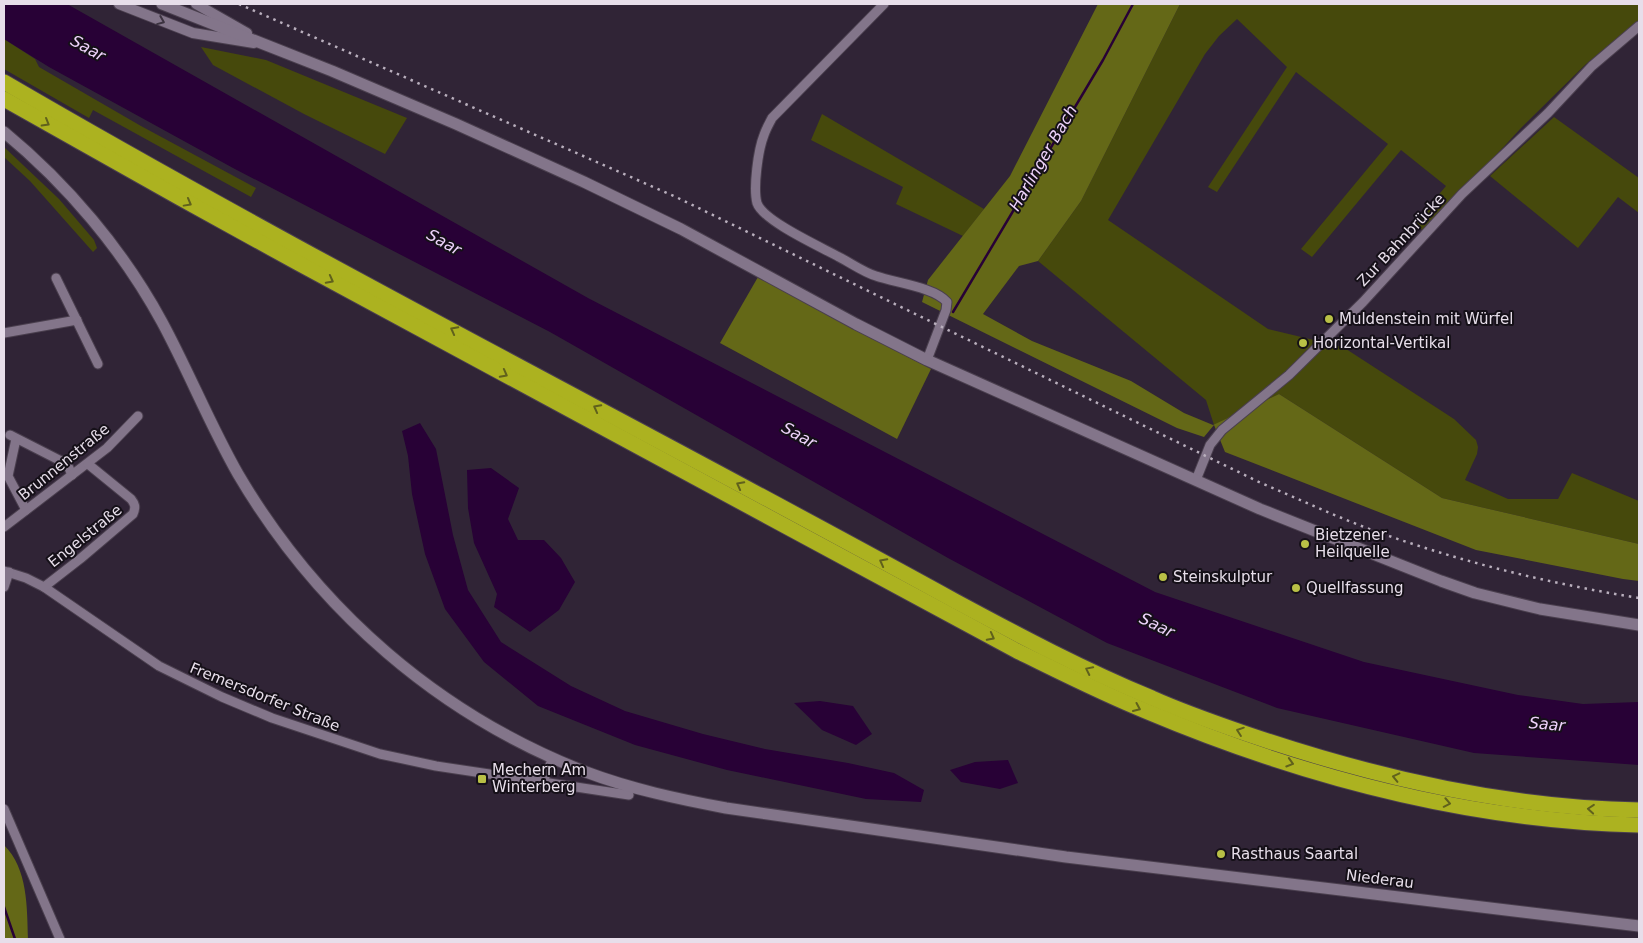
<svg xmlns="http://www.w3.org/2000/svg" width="1643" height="943" viewBox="0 0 1643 943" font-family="'DejaVu Sans',sans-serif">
<rect width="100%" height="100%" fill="#302436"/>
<g fill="#46490c">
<path d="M 1180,4 L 1639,4 L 1639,20 L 1586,64 L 1521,128 L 1425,232 L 1414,224 L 1446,186 L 1401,150 L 1312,257 L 1301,249 L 1388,144 L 1296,72 L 1217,192 L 1208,187 L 1287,67 L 1237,19 L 1219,36 L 1205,54 L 1108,220 L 1268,329 L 1343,347 L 1454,419 L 1476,440 L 1478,447 L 1477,454 L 1465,480 L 1508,499 L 1558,499 L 1572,473 L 1639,501 L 1639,544 L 1442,498 L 1279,394 L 1214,425 L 1206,400 L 1038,261 L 1081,201 Z"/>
<path d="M 4,39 L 35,59 L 39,67 L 141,126 L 256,188 L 251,197 L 93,110 L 89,118 L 4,69 Z"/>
<path d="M 201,47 L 266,60 L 407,118 L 385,154 L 304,114 L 213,65 Z"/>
<path d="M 822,114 L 984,209 L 963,236 L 896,204 L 903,187 L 811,140 Z"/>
<path d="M 1554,117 L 1639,178 L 1639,213 L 1618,197 L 1578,248 L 1490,176 Z"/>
<path d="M 4,147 L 59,199 L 94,240 L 97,248 L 93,252 L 30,181 L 4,157 Z"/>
</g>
<g fill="#646817">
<path d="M 1098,4 L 1180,4 L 1081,201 L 1038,261 L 1019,266 L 983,314 L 1032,341 L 1131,381 L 1184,413 L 1213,425 L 1279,394 L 1442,498 L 1639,544 L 1639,581 L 1623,579 L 1476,550 L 1225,452 L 1214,425 L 1204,437 L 1177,428 L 922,302 L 928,280 L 1010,176 Z"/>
<path d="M 758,277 L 931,369 L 897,439 L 720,343 Z"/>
<path d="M 4,845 C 28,869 27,907 28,939 L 4,939 Z"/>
</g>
<g fill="#280136">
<path d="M 4,4 L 67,4 L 588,298 L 1155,592 L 1364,662 L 1518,695 L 1583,704 L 1639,702 L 1639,765 L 1474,753 L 1277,708 L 1107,643 L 948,558 L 550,332 L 233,168 L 49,67 L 4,39 Z"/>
<path d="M 420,423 L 436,449 L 453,535 L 468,590 L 501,642 L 571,686 L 625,711 L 703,734 L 765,749 L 848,763 L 894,773 L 924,790 L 921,802 L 866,799 L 727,770 L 635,745 L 538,706 L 484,662 L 445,609 L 425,554 L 412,494 L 408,456 L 402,431 Z"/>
<path d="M 491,468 L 519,488 L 508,519 L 518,540 L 544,540 L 561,558 L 575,582 L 559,610 L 530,632 L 494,607 L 497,594 L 474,543 L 468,508 L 467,470 Z"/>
<path d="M 820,701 L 853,706 L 872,734 L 856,745 L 822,730 L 794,703 Z"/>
<path d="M 1008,760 L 1018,783 L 1000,789 L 961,782 L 950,770 L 975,762 Z"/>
</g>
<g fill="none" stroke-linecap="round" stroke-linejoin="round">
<g stroke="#280136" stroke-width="2.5">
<path d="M 953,312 L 1103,60 L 1133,4"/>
<path d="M 4,907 L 15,939"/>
</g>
<g stroke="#4a3f4e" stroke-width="11">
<g id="minor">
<path d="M 884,4 L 772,118 C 769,124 766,129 764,135 C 758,150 753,188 757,203 C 763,221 821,247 839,257 C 851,263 863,272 876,276 C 896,283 934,287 947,302 L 946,310 L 927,360"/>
<path d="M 56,278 L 98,364"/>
<path d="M 4,333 L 77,320"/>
<path d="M 10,435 L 63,462 L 69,468 L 72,475"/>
<path d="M 16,439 L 8,476 L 26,510"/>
<path d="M 1196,480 L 1210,445 L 1222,430 L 1289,375 L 1363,302 L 1462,194 L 1548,113 L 1592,66 L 1639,26"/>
<path d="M 4,527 L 107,448 L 138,416"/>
<path d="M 4,571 L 26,578 L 44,587 L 159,666 L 222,697 L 272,718 L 380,754 L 436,766 L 629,795"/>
<path d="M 4,587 L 9,572"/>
<path d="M 44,587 L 80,559 L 133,514 C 136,507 135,504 131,499 L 88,464"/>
<path d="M 543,781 L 553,758"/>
<path d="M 4,809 L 60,939"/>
</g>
</g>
<g stroke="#4a3f4e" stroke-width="12">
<g id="tertiary">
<path d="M 119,4 L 193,33 L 254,43"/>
<path d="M 196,4 L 247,33"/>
</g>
</g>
<g stroke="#4a3f4e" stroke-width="13">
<g id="secondary">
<path d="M 162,4 L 332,71 L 456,124 L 584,182 L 681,229 L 856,324 L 927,360 L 1260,509 L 1441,581 L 1475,593 L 1540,609 L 1639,625"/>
<path d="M 4,132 C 67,184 123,250 162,322 C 189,372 210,425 238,474 C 318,610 439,715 586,772 C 631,789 678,799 726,808 L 1066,857 L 1639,926"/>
</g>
</g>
<g stroke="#4a3f4e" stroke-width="17">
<g id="motorway">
<path d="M 4,82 C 316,264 639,427 955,601 C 1020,636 1084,670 1152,698 C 1183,712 1215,723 1247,734 C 1373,777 1506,808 1639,810"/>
<path d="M 4,99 L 180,198 L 298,263 L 1017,651 C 1060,672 1103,694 1148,712 C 1303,777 1471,821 1639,825"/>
</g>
</g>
<use href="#minor" stroke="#83758a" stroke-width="9"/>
<use href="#tertiary" stroke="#83758a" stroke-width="10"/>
<use href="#secondary" stroke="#83758a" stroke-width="11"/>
<use href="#motorway" stroke="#acb220" stroke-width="15"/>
<path stroke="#b9afbd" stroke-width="2.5" stroke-dasharray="2.5 5" stroke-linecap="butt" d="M 239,4 L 676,197 L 1259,482 C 1294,497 1328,513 1364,527 C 1453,560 1546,583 1639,598"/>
</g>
<defs><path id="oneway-chevron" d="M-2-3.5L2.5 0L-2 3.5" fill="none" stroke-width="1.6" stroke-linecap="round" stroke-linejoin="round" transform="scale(1.25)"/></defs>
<use stroke="#3c3340" href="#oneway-chevron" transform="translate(161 21) rotate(22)"/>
<g stroke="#60611c">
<use href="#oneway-chevron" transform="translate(46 123) rotate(30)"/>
<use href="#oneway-chevron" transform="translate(188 203) rotate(29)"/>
<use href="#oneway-chevron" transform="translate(330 280) rotate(28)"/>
<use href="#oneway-chevron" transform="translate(454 330) rotate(-152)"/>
<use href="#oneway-chevron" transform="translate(504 374) rotate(28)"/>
<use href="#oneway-chevron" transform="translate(597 408) rotate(-152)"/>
<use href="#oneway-chevron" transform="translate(740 485) rotate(-152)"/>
<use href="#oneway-chevron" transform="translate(883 562) rotate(-152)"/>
<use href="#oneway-chevron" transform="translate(991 637) rotate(28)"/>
<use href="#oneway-chevron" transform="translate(1089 670) rotate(-154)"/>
<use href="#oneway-chevron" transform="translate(1137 708) rotate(24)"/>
<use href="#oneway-chevron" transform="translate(1240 731) rotate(-161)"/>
<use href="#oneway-chevron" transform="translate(1290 763) rotate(17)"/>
<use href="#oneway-chevron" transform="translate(1396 777) rotate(-167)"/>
<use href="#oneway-chevron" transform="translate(1447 803) rotate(11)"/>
<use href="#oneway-chevron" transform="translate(1591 809) rotate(-175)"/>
</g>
<g fill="#b9c046" stroke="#151018" stroke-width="2">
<circle cx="1329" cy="319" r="5"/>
<circle cx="1303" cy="343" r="5"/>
<circle cx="1305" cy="544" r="5"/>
<circle cx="1163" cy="577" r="5"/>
<circle cx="1296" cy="588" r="5"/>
<rect x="477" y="774" width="10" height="10" rx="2.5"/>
<circle cx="1221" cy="854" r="5"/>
</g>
<g text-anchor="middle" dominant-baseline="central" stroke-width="4" stroke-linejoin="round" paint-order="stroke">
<g font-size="15" fill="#e7deea" stroke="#151018">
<text transform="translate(1401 240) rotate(-47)">Zur Bahnbrücke</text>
<text transform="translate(64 462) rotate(-39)">Brunnenstraße</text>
<text transform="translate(85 536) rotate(-39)">Engelstraße</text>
<text transform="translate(265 697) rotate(22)">Fremersdorfer Straße</text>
<text transform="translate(1380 879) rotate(7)">Niederau</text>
</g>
<g font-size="15" fill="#e7deea" stroke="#151018" text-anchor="start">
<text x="1339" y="319">Muldenstein mit Würfel</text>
<text x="1313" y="343">Horizontal-Vertikal</text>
<text x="1315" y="535">Bietzener<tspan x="1315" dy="17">Heilquelle</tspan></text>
<text x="1173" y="577">Steinskulptur</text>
<text x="1306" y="588">Quellfassung</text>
<text x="492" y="770">Mechern Am<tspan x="492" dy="17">Winterberg</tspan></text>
<text x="1231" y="854">Rasthaus Saartal</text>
</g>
<g font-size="16" font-style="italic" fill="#eed3fb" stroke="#151018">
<text transform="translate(88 48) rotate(29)">Saar</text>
<text transform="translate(1043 158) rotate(-60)">Harlinger Bach</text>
<text transform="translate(444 242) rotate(29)">Saar</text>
<text transform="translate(799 435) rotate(29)">Saar</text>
<text transform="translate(1157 625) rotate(26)">Saar</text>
<text transform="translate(1547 724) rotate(5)">Saar</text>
</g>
</g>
<rect width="1643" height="943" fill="none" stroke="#e7deea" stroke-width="10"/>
</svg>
